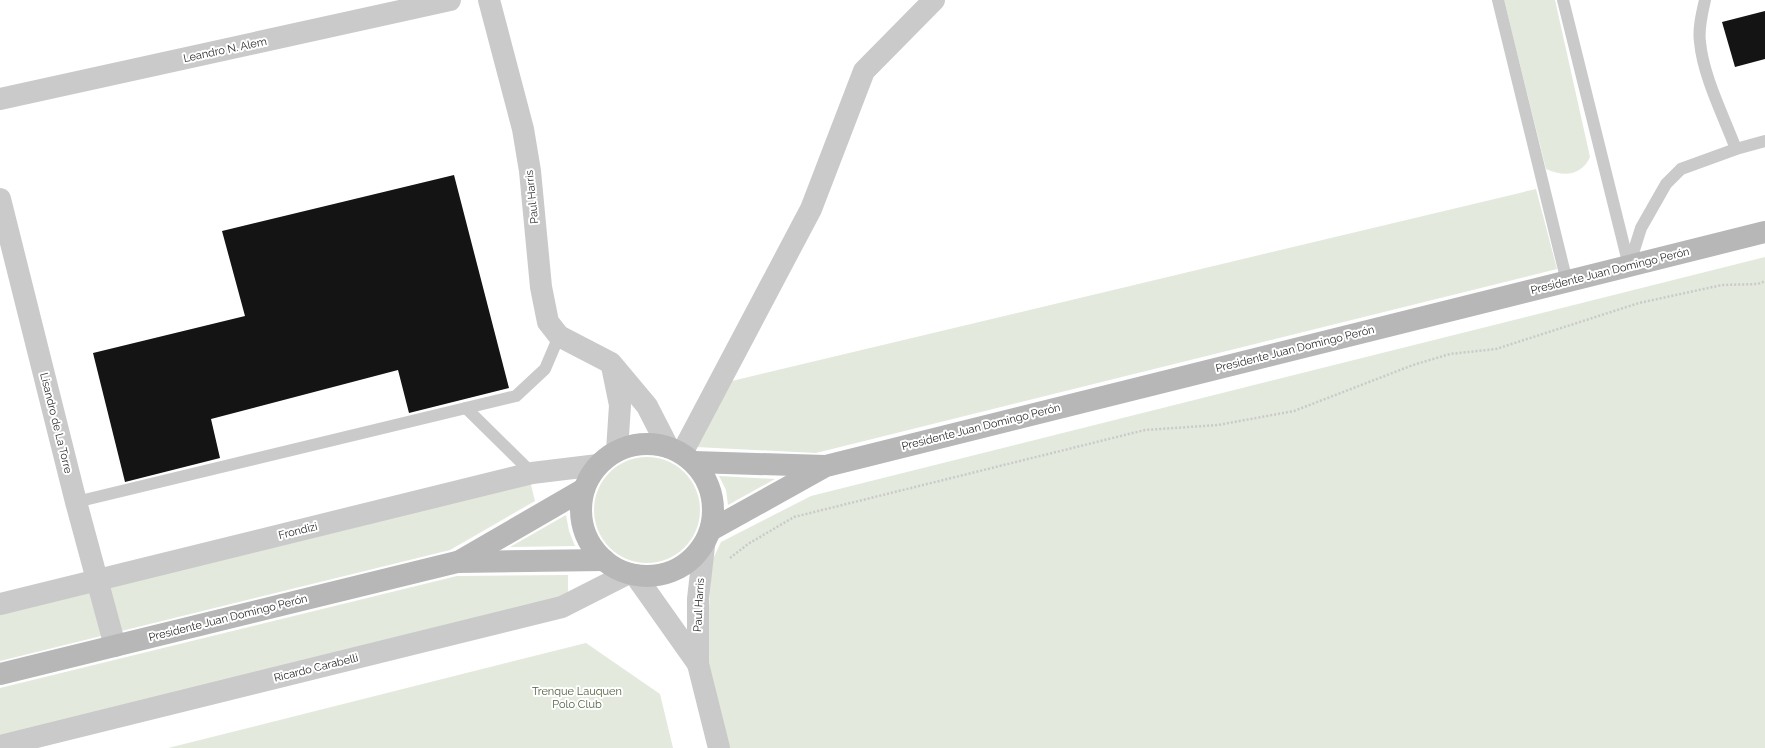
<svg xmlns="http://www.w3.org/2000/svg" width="1765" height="748" viewBox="0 0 1765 748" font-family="Raleway,sans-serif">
<rect width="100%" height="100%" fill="#fff"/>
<g fill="#e3e9dc">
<path d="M 1504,0 L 1555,0 L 1590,157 C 1581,176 1564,177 1546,169 Z"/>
<path d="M 1536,189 L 1557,269 L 816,453 L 696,447 L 732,381 Z"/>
<path d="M 1765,257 L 1765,748 L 729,748 L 706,655 L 712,561 L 721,542 L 811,496 Z"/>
<circle cx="647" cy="510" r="53"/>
<path d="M 719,476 L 775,479 L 728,505 L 726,490 Z"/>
<path d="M 530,481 L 535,501 L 450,550 L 0,661 L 0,612 Z"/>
<path d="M 566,515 L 569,531 L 575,546 L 510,547 Z"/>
<path d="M 568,575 L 568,595 L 0,737 L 0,688 L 457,576 Z"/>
<path d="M 586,643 L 660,694 L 673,748 L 168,748 Z"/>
</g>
<g fill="#141414">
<path d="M 1765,11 L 1765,59 L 1735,67 L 1722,22 Z"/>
<path d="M 454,175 L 509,388 L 409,413 L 398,370 L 211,419 L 220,458 L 125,482 L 93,353 L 245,316 L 222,231 Z"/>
</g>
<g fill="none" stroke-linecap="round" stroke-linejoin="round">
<path stroke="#cacaca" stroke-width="2.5" stroke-dasharray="2 2" stroke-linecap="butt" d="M 730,558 L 748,544 L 794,517 L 1145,430 L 1218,425 L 1294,411 L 1413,365 L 1450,354 L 1496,349 L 1639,303 L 1722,285 L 1758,284 L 1765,281"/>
<g stroke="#cacaca" stroke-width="12">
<path d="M 1498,0 L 1567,282"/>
<path d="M 1563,0 L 1629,266"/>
<path d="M 1705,0 C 1702,13 1698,29 1700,42 C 1703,76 1724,117 1736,149"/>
<path d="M 1629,266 L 1641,228 L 1666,184 L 1681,169 L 1736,149 L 1765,141"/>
<path d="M 466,408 L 532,473"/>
<path d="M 76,502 L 516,396 L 545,369 L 559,336"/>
</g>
<g stroke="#cacaca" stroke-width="22">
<path d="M 489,0 L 523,129 L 530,171 L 541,287 L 548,322 L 559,336 L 611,363 L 647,406 L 668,447"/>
<path d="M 0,99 L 450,0"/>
<path d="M 0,199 L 76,502 L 115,646"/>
<path d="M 612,366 L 620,405 L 617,451"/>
<path d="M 682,453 L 811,209 L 864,71 L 934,0"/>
<path d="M 704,546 L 698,599 L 698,664 L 719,748"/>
<path d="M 635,575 L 698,664"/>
<path d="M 0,604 L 532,473 L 598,465"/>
<path d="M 0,746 L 562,607 L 627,574"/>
</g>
<g stroke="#b7b7b7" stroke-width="22">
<circle cx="647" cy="510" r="66"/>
<path d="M 694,462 L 825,466"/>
<path d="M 711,530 L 826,466 L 1765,232"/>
<path d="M 458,562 L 584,489"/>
<path d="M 0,674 L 457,562 L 604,560"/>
</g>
</g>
<g text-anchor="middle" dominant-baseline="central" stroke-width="4" stroke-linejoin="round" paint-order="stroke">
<g font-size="11" fill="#2d2d2d" stroke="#fff">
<text transform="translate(225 50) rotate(-12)">Leandro N. Alem</text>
<text transform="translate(532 197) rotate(-96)">Paul Harris</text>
<text transform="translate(1610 271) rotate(-14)">Presidente Juan Domingo Perón</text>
<text transform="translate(1295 349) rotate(-14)">Presidente Juan Domingo Perón</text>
<text transform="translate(56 423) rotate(76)">Lisandro de La Torre</text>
<text transform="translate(981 427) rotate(-14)">Presidente Juan Domingo Perón</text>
<text transform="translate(298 531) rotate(-14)">Frondizi</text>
<text transform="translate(699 605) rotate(-87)">Paul Harris</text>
<text transform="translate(228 618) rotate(-14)">Presidente Juan Domingo Perón</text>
<text transform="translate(316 668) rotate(-14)">Ricardo Carabelli</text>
</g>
<g font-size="11" fill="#4f6340" stroke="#fff">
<text x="577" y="691">Trenque Lauquen<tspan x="577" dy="13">Polo Club</tspan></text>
</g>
</g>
</svg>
